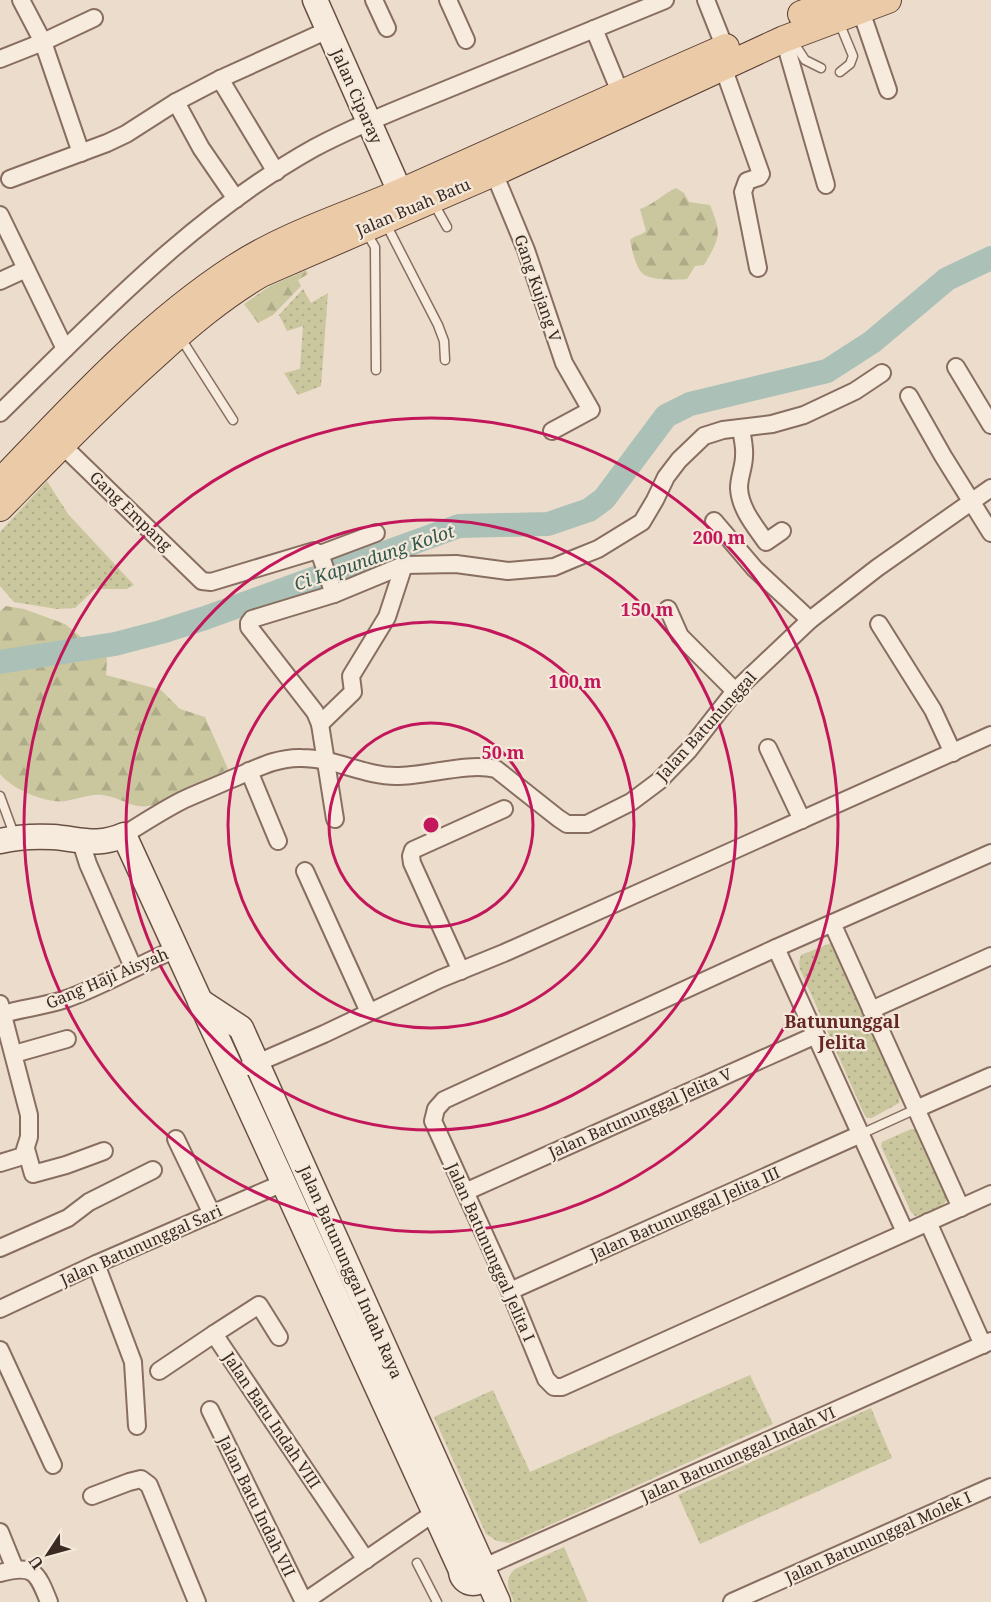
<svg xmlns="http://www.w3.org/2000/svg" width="991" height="1602" viewBox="0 0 991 1602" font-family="'Noto Serif',serif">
<defs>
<pattern id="grass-dots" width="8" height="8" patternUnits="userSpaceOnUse" patternTransform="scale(1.5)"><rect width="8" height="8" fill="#cac79f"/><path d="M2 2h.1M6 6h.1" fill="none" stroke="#aeab89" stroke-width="1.8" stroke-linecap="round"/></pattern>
<pattern id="forest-firs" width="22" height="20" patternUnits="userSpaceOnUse" patternTransform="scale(1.5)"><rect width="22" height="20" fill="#cac79f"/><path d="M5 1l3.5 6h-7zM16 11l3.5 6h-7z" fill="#aeab89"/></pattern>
</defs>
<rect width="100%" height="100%" fill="#ecdccb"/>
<g fill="url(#grass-dots)">
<path d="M 303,289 L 311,303 L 328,293 L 321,386 L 298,395 L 284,373 L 300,369 L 303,326 L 287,331 L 279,315 Z"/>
<path d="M 47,481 L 68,514 L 134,585 L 127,589 L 95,589 L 75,608 L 57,609 L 14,602 L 0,586 L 0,532 Z"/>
<path d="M 831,943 L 837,950 L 900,1093 L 899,1103 L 872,1118 L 867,1118 L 864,1114 L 800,969 L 799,963 L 801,955 Z"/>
<path d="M 911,1129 L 916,1129 L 919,1133 L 947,1200 C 940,1209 926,1215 915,1216 L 911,1212 L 881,1146 L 882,1142 Z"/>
<path d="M 750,1375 L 773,1424 L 510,1543 L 497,1541 L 486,1534 L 434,1417 L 493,1390 L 530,1472 Z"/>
<path d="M 871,1408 L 892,1458 L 700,1544 L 678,1495 Z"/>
<path d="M 564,1547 L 588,1602 L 514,1602 C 509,1589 503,1580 515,1569 Z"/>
</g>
<g fill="url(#forest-firs)">
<path d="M 676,188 L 684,193 L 689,202 L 710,205 C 722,234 720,238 704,265 L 695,266 L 687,279 C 677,280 647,281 641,272 C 635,264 632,250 630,240 C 635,235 641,236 646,231 L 640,209 C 654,204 663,194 676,188 Z"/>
<path d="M 306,270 L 308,274 L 298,280 L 301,286 L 273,315 L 258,323 L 244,304 L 270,286 Z"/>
<path d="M 6,606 L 24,609 L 65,624 L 107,658 L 106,675 L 161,690 L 180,709 L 205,717 L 228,769 C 207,779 180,797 158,804 C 132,812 126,798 102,795 C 89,794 78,799 66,801 C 46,804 12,789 0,774 L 0,611 Z"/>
</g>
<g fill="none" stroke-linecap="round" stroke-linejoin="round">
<path stroke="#abc1b7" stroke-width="24" d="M 0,662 L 115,644 L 161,632 L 205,618 L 459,526 L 548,524 L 589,510 L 604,499 L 666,416 L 690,404 L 827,371 L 872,342 L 947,279 L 991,258"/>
<g stroke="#886e60" stroke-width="11">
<g id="lane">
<path d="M 839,22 L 853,56 L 850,64 L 840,72"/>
<path d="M 792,40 L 805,60 L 821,68"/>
<path d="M 433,202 L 447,227"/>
<path d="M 386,224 L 438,325 L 444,341 L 445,360"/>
<path d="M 366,232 L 375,247 L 376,370"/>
<path d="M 180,337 L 233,420"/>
<path d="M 0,796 L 15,837"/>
<path d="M 861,1134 L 916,1109"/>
<path d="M 417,1563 L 437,1602"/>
</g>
</g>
<g stroke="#886e60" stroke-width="20">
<g id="street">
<path d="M 21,0 L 43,42 L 81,153"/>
<path d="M 374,0 L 387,28"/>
<path d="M 448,0 L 466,40"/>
<path d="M 706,0 L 725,48"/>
<path d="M 861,11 L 888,90"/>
<path d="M 594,29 L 620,92"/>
<path d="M 784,39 L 826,185"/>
<path d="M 0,59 L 43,42 L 94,18"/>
<path d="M 723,67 L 761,174 L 759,177 L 747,181 L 743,192 L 758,268"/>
<path d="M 220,79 L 276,172"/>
<path d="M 176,102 L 201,148 L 236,199"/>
<path d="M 494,173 L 526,250 L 564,363 L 591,410 L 552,431"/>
<path d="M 10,179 L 107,143 L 126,134 L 176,102 L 220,79 L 328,30"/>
<path d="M 0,215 L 65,349"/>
<path d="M 0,281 L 26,269"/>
<path d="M 956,367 L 991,425"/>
<path d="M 909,396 L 943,456 L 991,533"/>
<path d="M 0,413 C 98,317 194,215 314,148 C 359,124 409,105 455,86 C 525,57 595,29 665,0"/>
<path d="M 741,428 C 742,437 745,447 744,456 C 744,467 739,477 739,488 C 740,509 755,526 766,542 L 782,531"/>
<path d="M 62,445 L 202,581 L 211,582 L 314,551 L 320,554 L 334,594"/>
<path d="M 714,521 L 755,569 L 810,620"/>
<path d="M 320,554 L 376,533"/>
<path d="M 668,609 L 680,636 L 735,691"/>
<path d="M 879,624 L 933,710 L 953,753"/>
<path d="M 320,724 L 353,692 L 351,676 L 387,617 L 404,565"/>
<path d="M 768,748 L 802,820"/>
<path d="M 249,771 L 278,841"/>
<path d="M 335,819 L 320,724 L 315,712 L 249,627 L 249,623 L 252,619 L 334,594 L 404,565 L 456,564 L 508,571 L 554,567 L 573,559 L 598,549 L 642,522 L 655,500 L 666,477 L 679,460 L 704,436 L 723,430 L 772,424 L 804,415 L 855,391 L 882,373"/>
<path d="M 124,835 C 143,823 163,810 183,800 C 198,793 214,787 229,780 C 254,770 275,757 302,758 C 335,758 364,776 396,776 C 427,776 468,762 496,769 L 558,818 L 567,824 L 587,824 L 631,802 L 659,781 L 688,751 L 735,691 L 810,620 L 877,568 L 991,488"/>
<path d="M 81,842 L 88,864 L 133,967"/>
<path d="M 991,853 L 776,948 L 444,1100 L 436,1109 L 433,1121 L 510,1291 L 546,1379 L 554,1387 L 562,1387 L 991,1194"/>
<path d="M 305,871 L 369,1012"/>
<path d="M 832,923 L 961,1208"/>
<path d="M 776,948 L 905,1232"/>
<path d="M 461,971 L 412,863 L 411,856 L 413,850 L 504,809"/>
<path d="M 871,1010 L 991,956"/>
<path d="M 3,1014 C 24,1008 45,1006 66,999 C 103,986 140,964 176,949"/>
<path d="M 14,1054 L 67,1039"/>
<path d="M 248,1067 L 324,1034 L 440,979 L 504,953 L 991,735"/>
<path d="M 916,1109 L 991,1076"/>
<path d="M 176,1139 L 212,1214"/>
<path d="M 26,1149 L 33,1174 L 66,1165 L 104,1151"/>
<path d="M 0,1163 L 23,1156 L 29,1137 L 29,1115 L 0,1004"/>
<path d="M 465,1192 L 816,1035"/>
<path d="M 928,1222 L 983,1345"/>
<path d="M 0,1248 L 68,1218 L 89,1202 L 153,1170"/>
<path d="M 96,1264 L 133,1362 L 137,1426"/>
<path d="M 510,1291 L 861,1134"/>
<path d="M 0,1309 L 96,1264 L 283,1183"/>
<path d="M 214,1334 L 259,1305 L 279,1337"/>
<path d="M 0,1350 L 53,1465"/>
<path d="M 159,1371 L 214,1334 L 366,1560"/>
<path d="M 210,1410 L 304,1602"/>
<path d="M 92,1496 L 129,1482 L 141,1479 L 149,1485 L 197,1602"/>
<path d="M 0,1532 L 15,1569"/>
<path d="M 484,1567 L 991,1341"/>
<path d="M 0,1573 C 34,1564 37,1572 49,1602"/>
<path d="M 304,1602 L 434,1513"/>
<path d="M 732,1602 L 991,1487"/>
</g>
</g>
<g stroke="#6a5043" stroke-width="27">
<g id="secondary">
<path d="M 315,0 L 400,192"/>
<path d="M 0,841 C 17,837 35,836 53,837 C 80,839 97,847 124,835 L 460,1568"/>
<path d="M 200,1001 L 241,1028 L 481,1562"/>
<circle cx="473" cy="1571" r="12"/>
<path d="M 485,1573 L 498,1602"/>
</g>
</g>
<g stroke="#573e34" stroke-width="28">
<g id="primary">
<path d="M 801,14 L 838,0"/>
<path d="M 0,482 C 73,406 145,326 234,268 C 286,234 346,216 403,191 C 511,143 618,94 726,47"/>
<path d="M 0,508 C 51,456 101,404 156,355 C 189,325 222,297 261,274 L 494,173 L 784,39 L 888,0"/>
</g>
</g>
<use href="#lane" stroke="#f7ebde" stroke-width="8"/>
<use href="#street" stroke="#f7ebde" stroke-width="16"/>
<use href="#secondary" stroke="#f7ebde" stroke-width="24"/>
<use href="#primary" stroke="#ebcaa7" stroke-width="26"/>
</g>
<g fill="none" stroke="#c2185b" stroke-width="3">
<circle cx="431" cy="825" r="102"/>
<circle cx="431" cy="825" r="203"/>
<circle cx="431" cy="825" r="305"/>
<circle cx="431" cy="825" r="407"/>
</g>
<g text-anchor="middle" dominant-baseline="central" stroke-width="4.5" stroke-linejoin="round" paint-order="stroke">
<g font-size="16" fill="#3a2a22" stroke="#f4e8da">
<text transform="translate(357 96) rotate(66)">Jalan Ciparay</text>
<text transform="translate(413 207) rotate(-23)">Jalan Buah Batu</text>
<text transform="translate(538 288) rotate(71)">Gang Kujang V</text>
<text transform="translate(131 511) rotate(44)">Gang Empang</text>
<text transform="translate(706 726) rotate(-48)">Jalan Batununggal</text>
<text transform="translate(107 978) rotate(-23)">Gang Haji Aisyah</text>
<text transform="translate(640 1113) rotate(-24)">Jalan Batununggal Jelita V</text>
<text transform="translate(685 1213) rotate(-24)">Jalan Batununggal Jelita III</text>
<text transform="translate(141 1245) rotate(-24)">Jalan Batununggal Sari</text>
<text transform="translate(491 1252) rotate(66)">Jalan Batununggal Jelita I</text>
<text transform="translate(351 1272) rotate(66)">Jalan Batununggal Indah Raya</text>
<text transform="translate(272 1420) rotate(56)">Jalan Batu Indah VIII</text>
<text transform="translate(738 1454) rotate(-24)">Jalan Batununggal Indah VI</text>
<text transform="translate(257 1506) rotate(64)">Jalan Batu Indah VII</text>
<text transform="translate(878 1537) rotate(-24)">Jalan Batununggal Molek I</text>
</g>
<g font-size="18" font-style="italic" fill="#33584f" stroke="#f4e8da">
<text transform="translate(374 557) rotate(-19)">Ci Kapundung Kolot</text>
</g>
<g font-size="18" font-weight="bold" fill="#642725" stroke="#f4e8da">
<text x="842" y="1021">Batununggal<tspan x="842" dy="21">Jelita</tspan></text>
</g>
</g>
<circle cx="431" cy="825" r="9" fill="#c2185b" stroke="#f4e8da" stroke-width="3"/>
<g font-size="18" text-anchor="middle" font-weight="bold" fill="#c2185b" stroke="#f4e8da" stroke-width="4.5" stroke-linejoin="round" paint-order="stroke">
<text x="719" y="544">200 m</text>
<text x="647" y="616">150 m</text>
<text x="575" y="688">100 m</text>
<text x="503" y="759">50 m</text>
</g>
<g transform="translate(48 1554) rotate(234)" stroke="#f4e8da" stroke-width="4.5" paint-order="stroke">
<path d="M0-4.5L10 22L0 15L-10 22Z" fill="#3a2a22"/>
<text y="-9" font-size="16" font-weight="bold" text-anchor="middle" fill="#3a2a22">U</text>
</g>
</svg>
